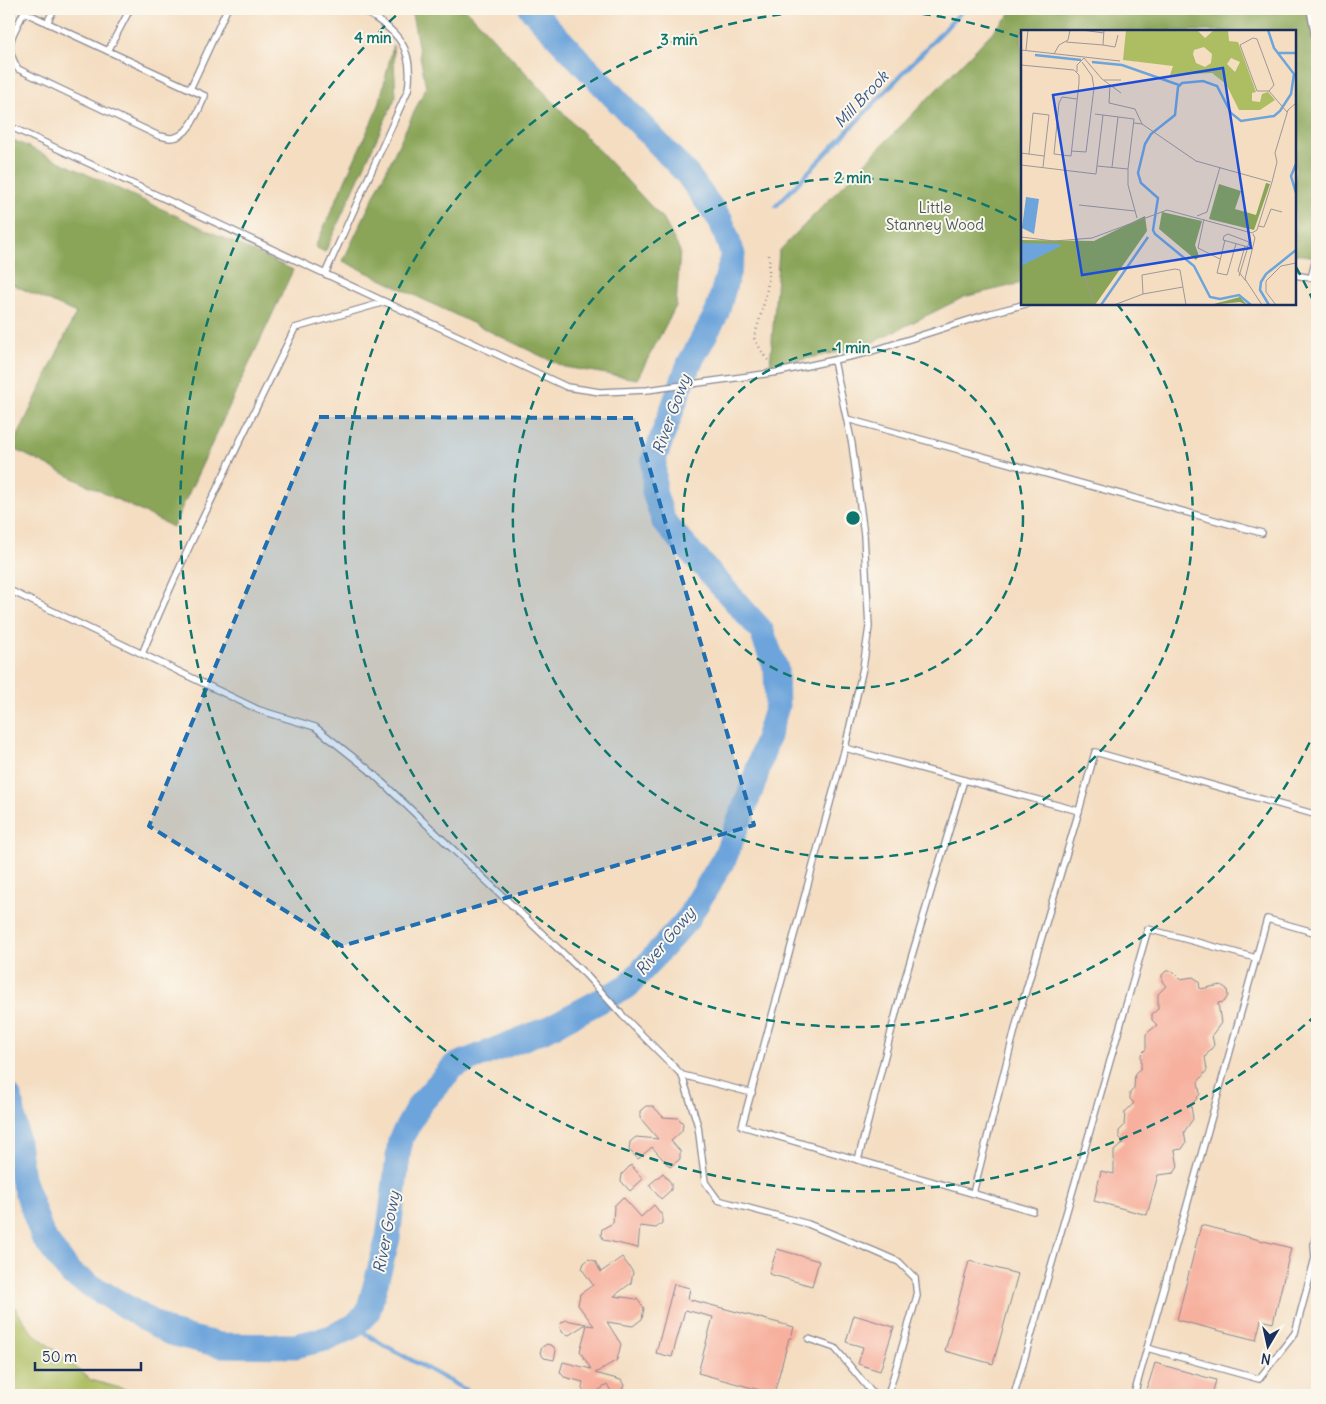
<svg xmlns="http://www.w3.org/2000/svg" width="1326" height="1404" viewBox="0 0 1326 1404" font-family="Delius,sans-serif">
<rect width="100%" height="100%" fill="#fbf7ec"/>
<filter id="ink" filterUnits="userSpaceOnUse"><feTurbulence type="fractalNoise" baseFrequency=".02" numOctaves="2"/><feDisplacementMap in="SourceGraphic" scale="10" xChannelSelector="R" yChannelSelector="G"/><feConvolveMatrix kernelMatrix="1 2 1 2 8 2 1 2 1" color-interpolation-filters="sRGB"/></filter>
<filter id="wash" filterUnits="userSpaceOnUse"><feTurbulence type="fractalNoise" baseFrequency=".0096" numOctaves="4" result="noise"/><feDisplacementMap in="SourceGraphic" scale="20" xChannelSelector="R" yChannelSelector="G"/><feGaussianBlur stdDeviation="1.12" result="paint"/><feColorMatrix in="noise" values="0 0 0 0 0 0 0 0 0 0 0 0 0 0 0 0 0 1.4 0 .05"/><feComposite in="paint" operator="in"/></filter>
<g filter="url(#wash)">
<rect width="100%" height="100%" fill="#f4ddc1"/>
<path fill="#adbe62" stroke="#647660" d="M 9,1299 L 31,1331 L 91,1380 L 145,1395 L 9,1395 Z"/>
<g fill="#8aa558" stroke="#526a5b">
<path d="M 411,9 L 466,9 L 664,220 L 680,251 L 676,306 L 637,379 L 564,367 L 343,261 L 426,87 Z"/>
<path d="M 1015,9 L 1317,9 L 1317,257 L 1295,254 L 1295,31 L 1022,31 L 1022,283 L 964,297 L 863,347 L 770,366 L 779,251 Z"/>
<path d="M 393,45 L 396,96 L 325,252 L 315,247 L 379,105 Z"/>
<path d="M 9,138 L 293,270 L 173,527 L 12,448 L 76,313 L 9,283 Z"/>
</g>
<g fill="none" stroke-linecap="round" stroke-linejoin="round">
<g stroke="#6da4db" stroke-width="4.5">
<path d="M 776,206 L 964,9"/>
<path d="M 354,1326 L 382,1344 L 475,1395"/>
</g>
<path stroke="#6da4db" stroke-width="25" d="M 9,1097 L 12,1105 L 22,1179 L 43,1237 L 71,1274 L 170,1333 L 220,1345 L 295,1346 L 329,1338 L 354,1326 L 368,1312 L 388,1238 L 400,1140 L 420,1104 L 454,1066 L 547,1029 L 628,986 L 687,920 L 725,857 L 753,785 L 777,706 L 776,669 L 761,630 L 664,522 L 654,492 L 654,459 L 689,364 L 717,313 L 733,255 L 721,221 L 687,174 L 531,9"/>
</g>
<g id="blocks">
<g fill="#f7b09e">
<path d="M 1166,971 L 1172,971 L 1180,979 L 1193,977 L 1199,981 L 1200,989 L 1221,985 L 1227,989 L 1228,996 L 1224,1002 L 1218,1003 L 1221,1023 L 1212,1035 L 1214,1045 L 1205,1057 L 1207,1070 L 1198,1082 L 1200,1094 L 1191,1106 L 1193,1119 L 1184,1132 L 1186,1143 L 1182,1149 L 1175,1150 L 1178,1167 L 1174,1173 L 1158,1175 L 1147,1215 L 1094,1201 L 1101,1171 L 1114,1174 L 1114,1151 L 1124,1142 L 1119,1137 L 1119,1131 L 1124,1126 L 1125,1112 L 1134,1103 L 1130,1099 L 1130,1093 L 1134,1088 L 1135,1073 L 1141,1068 L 1141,1054 L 1146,1049 L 1146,1034 L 1157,1025 L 1152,1020 L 1152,1014 L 1158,1009 L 1158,994 L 1166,986 L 1162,981 L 1162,975 Z"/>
<path d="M 646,1106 L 653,1106 L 663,1117 L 678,1118 L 683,1123 L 682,1131 L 671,1141 L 680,1151 L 680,1159 L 670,1167 L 652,1147 L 638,1159 L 629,1150 L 630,1142 L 636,1137 L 658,1139 L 640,1118 L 640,1111 Z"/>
<path d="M 631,1165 L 643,1179 L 630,1191 L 621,1181 L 622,1174 Z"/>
<path d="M 663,1173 L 671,1183 L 671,1190 L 661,1199 L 649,1185 Z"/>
<path d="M 623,1197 L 641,1217 L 654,1205 L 662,1215 L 662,1223 L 656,1228 L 640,1226 L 638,1248 L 604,1240 L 601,1235 L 602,1229 L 613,1223 L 614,1206 Z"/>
<path d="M 1201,1225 L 1291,1248 L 1273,1323 L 1261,1320 L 1256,1340 L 1177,1320 Z"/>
<path d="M 777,1249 L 819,1261 L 812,1286 L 769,1274 Z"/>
<path d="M 622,1257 L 633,1272 L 631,1283 L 614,1296 L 637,1299 L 644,1308 L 642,1319 L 633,1326 L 607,1322 L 621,1344 L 617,1360 L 595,1373 L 621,1380 L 624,1385 L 622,1390 L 617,1393 L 612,1392 L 607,1385 L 591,1395 L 585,1393 L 582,1389 L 583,1382 L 564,1377 L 560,1372 L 563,1362 L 591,1369 L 580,1351 L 587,1325 L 594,1326 L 578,1305 L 580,1294 L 593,1285 L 582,1269 L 584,1263 L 589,1259 L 595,1261 L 601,1272 Z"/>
<path d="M 969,1261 L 1018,1274 L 993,1364 L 945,1351 Z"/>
<path d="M 674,1284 L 690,1288 L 688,1299 L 794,1327 L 791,1338 L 789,1338 L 774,1394 L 698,1373 L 713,1317 L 685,1310 L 672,1357 L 656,1353 Z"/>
<path d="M 854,1315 L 894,1327 L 880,1371 L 858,1364 L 863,1347 L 846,1342 Z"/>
<path d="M 566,1320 L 586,1324 L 569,1335 L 563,1333 L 560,1328 L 561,1323 Z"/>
<path d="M 547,1344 L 553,1346 L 556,1351 L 554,1360 L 544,1358 L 540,1353 L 542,1347 Z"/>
<path d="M 1155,1363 L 1216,1380 L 1212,1395 L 1145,1395 Z"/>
</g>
</g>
</g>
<g filter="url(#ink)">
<use href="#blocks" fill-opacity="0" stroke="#888690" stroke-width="1"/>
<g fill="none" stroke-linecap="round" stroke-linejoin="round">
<g stroke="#888690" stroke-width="8">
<g id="lane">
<path d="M 1310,9 L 1317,49"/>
<path d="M 24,12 L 205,96 C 199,109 189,138 171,138 C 167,138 163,136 159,136 L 18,69 C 1,41 15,35 25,9"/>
<path d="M 47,23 L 54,9"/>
<path d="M 108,51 L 130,9"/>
<path d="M 190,89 L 227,9"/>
<path d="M 9,126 L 567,387 L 600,392 L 647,390 L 779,372 L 866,353 L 991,313 L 1026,304"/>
<path d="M 325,274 L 408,90 C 415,46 396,30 361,9"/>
<path d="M 1295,275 L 1317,279"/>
<path d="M 1311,278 L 1317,255"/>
<path d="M 834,361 L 852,444 L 864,535 L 869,627 L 863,668 L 845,748"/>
<path d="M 847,419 L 1262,533"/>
<path d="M 9,590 L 259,710 L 315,727 L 368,769 L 586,975 L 623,1016 L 682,1075"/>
<path d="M 142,654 C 188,543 243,436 295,328 L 385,302"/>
<path d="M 752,1093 L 682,1075 L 698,1126 L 705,1182 L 718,1200 L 808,1224 L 874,1251 L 899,1262 L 915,1278 L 917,1296 L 888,1395"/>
<path d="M 858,1160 L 904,982 L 964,780"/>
<path d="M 973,1193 L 1019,1014 L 1079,811 L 1095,752 L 1317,815"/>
<path d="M 1033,1211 L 742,1126 L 845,748 L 1079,811"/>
<path d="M 809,1339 L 835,1348 L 874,1395"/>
<path d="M 1147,1348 L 1259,1379 L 1295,1333 L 1315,1258 L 1314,1244 L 1317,1231"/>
<path d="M 1014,1395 L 1148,929 L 1256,958"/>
<path d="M 1134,1395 L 1267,919 L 1317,933"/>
</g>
</g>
<path stroke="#888690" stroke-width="2.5" stroke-dasharray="1 4" stroke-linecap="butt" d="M 769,255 C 771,284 762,311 754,338 L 765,357 L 771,363"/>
<use href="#lane" stroke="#fff" stroke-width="5.5"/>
</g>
</g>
<path fill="#1f6fb2" fill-opacity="0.2" stroke="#1f6fb2" stroke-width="4" stroke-dasharray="10 6" stroke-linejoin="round" d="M 319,417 L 635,418 L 754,825 L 342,946 L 149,826 Z"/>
<g fill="none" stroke="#0f766e" stroke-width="2.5" stroke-dasharray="9 6">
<circle cx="853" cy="518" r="170"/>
<path d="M1117 304A340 340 0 1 1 1020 222"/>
<path d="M1316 729A509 509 0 1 1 1019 37M1296 267A509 509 0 0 1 1316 307"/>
<path d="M1316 1015A679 679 0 1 1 403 9"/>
</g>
<g text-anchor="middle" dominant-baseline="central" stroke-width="4" stroke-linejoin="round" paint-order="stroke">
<g font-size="15" fill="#475a5f" stroke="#fbf7ec">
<text x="935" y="207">Little<tspan x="935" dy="17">Stanney Wood</tspan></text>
</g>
<g font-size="16" font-style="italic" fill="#38588a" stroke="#fbf7ec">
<text transform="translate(861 99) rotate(-47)">Mill Brook</text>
<text transform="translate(671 414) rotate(-70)">River Gowy</text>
<text transform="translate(665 941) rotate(-50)">River Gowy</text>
<text transform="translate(386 1232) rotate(-79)">River Gowy</text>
</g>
</g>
<g transform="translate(1021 30)">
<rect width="275" height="275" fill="#f4ddc1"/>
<path d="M 105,0 L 176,0 L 184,8 L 193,0 L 207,0 L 208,11 L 217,12 L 235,62 L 231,63 L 231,71 L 239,72 L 241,64 L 247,62 L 254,70 L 239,80 L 218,80 L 205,54 L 191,43 L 149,45 L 152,36 L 102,30 ZM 183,17 L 191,24 L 190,33 L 184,37 L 175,33 L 172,24 L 173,20 ZM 210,28 L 219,32 L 214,42 L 206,34 Z" fill="#adbe62" fill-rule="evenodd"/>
<path d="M 245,153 L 249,154 L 233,200 L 188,189 L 198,154 L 220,161 L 214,179 L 235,185 ZM 141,182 L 181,191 L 174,215 L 178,226 L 175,230 L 138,199 ZM 124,186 L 126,201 L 74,275 L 0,275 L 0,210 L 73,211 ZM 219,267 L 226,275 L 219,272 L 189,275 Z" fill="#8aa558"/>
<path d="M 5,167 L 18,169 L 13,204 L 1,198 ZM 0,213 L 38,214 L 40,216 L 0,236 Z" fill="#6da4db"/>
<path fill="none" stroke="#6da4db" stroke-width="2.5" d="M 256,23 L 275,23M 14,25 L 60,30M 71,32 L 101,35 L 158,55M 275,134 L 270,146 L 275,163M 80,275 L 127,207M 230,275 L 218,265 L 199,269 L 189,267 L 173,236 L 134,204 L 132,200 L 137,168 L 120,153 L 117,143 L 124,114 L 130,104 L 154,85 L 157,57 L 161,53 L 182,51 L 196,56 L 210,83 L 220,91 L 253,86 L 259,81 L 270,64 L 273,44 L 253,18 L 247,0M 248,275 L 239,260 L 240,252 L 245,244 L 275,220"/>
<path fill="none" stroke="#9d9799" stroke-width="1" d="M 61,0 L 83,3M 232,8 L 236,9 L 253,55 L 248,61 L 236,61 L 219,15 ZM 45,12 L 82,15 L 83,0M 82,15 L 94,17 L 97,5M 0,20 L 99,31M 5,20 L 7,0M 33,24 L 38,15 L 47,10 L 49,0M 63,28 L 81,49 L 100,63M 0,35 L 53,40 L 58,45 L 58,53 L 50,126 L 33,124 L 38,73 L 41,67 L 56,69M 56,42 L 56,35 L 63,28M 83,50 L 100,50M 89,55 L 88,73 L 114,79 L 121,94 L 113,93M 248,61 L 266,82M 74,84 L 113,89 L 107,139 L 76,136M 121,94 L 175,131 L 250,152M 50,121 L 65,122 L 73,58 L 71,46 L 61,32M 0,123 L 23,126M 8,124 L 12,83 L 28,85 L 22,137M 0,135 L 75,144 L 82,85M 91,137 L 97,87M 107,139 L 107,155 L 116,188M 58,175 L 114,181M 176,186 L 186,182 L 199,137M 183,189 L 177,218 L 199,229M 237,196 L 243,197 L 250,179 L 261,182M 232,204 L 234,208 L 224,249 L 241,275M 0,207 L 33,211 L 71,208 L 146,180 L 231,203 L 236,200 L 251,152 L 256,132 L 254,123 L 267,80 L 275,73M 57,209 L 55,223 L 74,275M 204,210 L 196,243 L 206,245 L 215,214M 224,216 L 217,241 L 225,251M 218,246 L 226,220 L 228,212 L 207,204 L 203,206 L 202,210 L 227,217M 122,264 L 162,257M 93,275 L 122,264 L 121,245 L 154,239 L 159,240 L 165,275M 255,275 L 245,262 L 245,251 L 260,236 L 275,233"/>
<path fill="#1d4ed8" fill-opacity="0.15" stroke="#1d4ed8" stroke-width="2.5" d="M 202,38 L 230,218 L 61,245 L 32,65 Z"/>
<rect width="275" height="275" fill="none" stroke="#1b2f5e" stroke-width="2.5"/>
</g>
<circle cx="853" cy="518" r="8" fill="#0f766e" stroke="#fbf7ec" stroke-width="2.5"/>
<g font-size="15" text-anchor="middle" font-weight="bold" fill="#0f766e" stroke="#fbf7ec" stroke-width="4" stroke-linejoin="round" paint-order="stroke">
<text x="373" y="43">4 min</text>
<text x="679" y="45">3 min</text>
<text x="853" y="183">2 min</text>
<text x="853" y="353">1 min</text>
</g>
<rect width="1326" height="1404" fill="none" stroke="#fbf7ec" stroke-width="30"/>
<g transform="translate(1268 1346) rotate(189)" stroke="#fbf7ec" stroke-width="4" paint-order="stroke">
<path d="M0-4L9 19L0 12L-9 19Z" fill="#1b2f5e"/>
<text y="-8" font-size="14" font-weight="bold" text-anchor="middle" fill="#1b2f5e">N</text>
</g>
<path d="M35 1362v8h106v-8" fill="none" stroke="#1b2f5e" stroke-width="2.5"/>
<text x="42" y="1362" font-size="15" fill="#1b2f5e" stroke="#fbf7ec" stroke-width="4" paint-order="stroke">50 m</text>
</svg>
